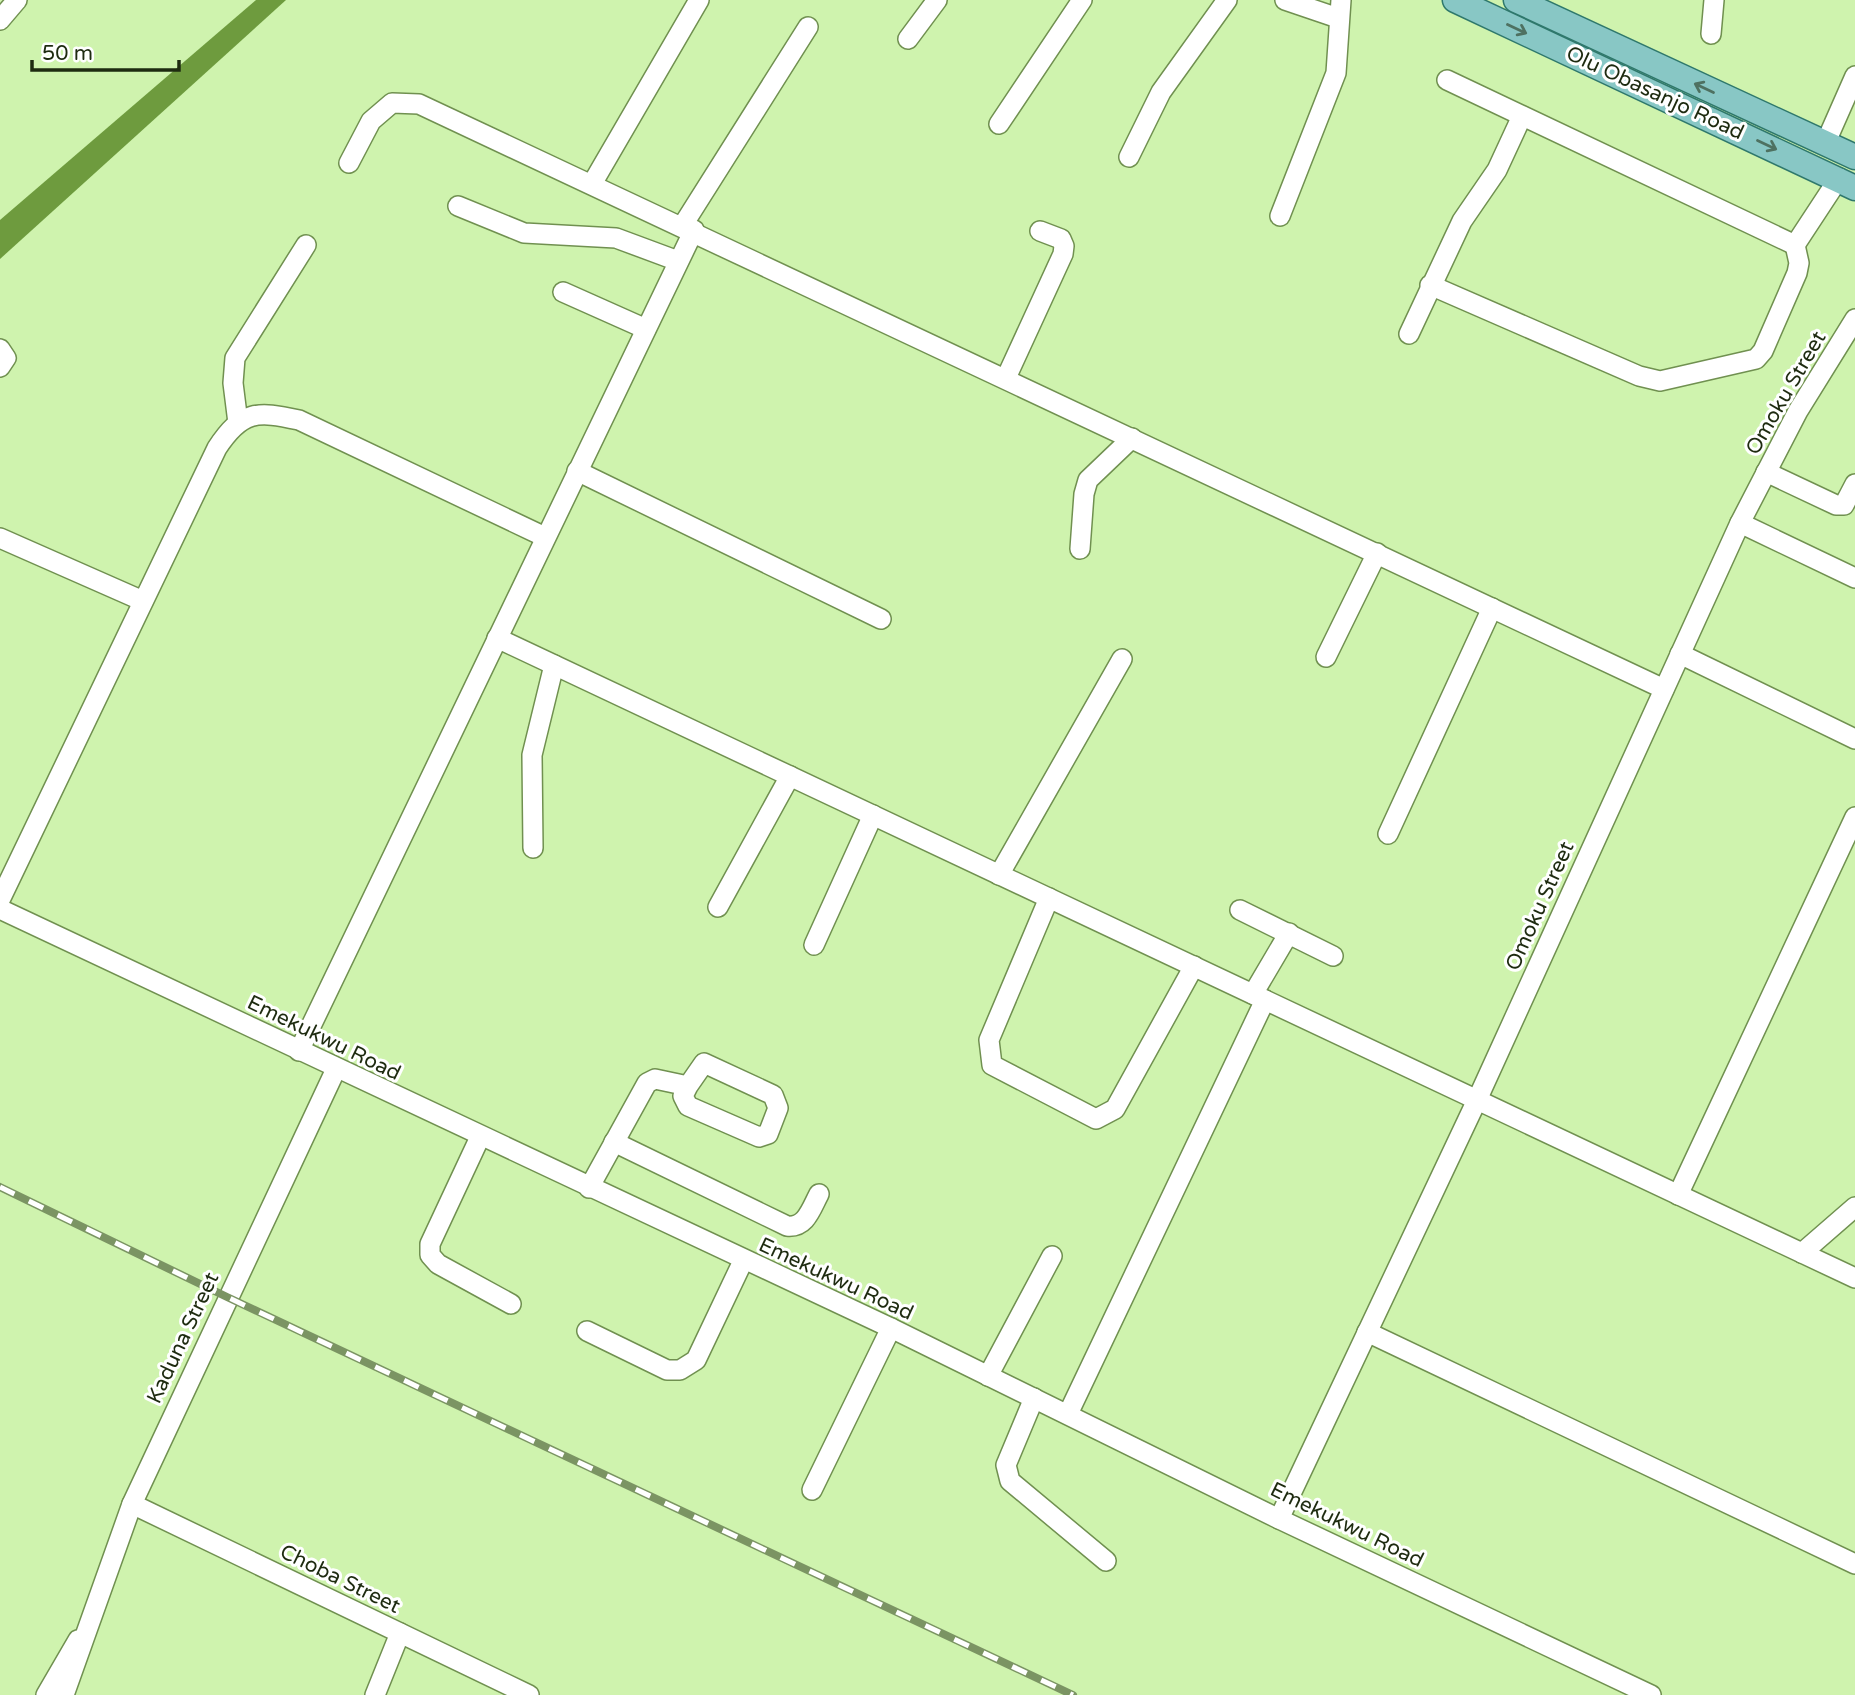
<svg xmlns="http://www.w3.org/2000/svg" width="1855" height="1695" viewBox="0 0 1855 1695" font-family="'Varela Round',sans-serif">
<rect width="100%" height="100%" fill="#cff3ae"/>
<path fill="#6e9b3e" d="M 256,0 L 286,0 L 0,259 L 0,220 Z"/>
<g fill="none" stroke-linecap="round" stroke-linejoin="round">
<g stroke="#709050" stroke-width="22">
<g id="minor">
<path d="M 1285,0 L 1338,18"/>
<path d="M 0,20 L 17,0"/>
<path d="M 1711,34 L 1714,0"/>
<path d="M 908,39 L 937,0"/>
<path d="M 1447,80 L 1795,245 L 1839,178"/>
<path d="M 999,124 L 1082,0"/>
<path d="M 1825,144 L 1855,76"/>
<path d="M 1129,157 L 1161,92 L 1227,0"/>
<path d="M 349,163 L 371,121 L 392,103 L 419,104 L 1664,689"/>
<path d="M 592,184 L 699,0"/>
<path d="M 458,206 L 524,233 L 616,238 L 678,261"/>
<path d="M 1280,216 L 1336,73 L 1341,0"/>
<path d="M 683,225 L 808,27"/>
<path d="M 1430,285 L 1639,376 L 1660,381 L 1756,359 L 1763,351 L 1797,273 L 1799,263 L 1795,245"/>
<path d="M 563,292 L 646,329"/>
<path d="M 1409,334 L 1462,221 L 1497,170 L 1522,116"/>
<path d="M 0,349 L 6,358 L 0,367"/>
<path d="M 1006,378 L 1063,254 L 1064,246 L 1061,239 L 1040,231"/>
<path d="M 238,423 L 233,383 L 235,358 L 306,245"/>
<path d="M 577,471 L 881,619"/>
<path d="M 1766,472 L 1836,505 L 1844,505 L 1855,484"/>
<path d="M 1740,523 L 1855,578"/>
<path d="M 0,538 L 143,601"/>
<path d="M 1080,549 L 1084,494 L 1088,480 L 1132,438"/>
<path d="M 497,638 L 1855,1278"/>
<path d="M 1680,654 L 1855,739"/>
<path d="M 1326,657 L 1377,553"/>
<path d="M 1388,834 L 1492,608"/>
<path d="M 533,848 L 532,755 L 554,665"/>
<path d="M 999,875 L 1122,659"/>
<path d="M 1049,898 L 989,1040 L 992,1065 L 1096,1119 L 1115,1109 L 1194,966"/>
<path d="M 0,900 L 217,448 C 242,410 257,411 299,420 L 545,537"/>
<path d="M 718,907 L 790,776"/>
<path d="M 0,909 L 891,1328 L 1279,1519 L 1651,1695"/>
<path d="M 1240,910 L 1333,956"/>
<path d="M 814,945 L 873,815"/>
<path d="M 1253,994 L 1289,933"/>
<path d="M 299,1051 L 694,230"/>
<path d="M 480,1137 L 430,1244 L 430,1255 L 438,1264 L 511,1304"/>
<path d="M 614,1142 L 787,1226 C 806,1228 811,1209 819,1194"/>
<path d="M 589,1188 L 647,1083 L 655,1079 L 688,1086 L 704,1063 L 773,1095 L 778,1108 L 768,1134 L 759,1137 L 688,1106 L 683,1096 L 688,1086"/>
<path d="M 1678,1195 L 1855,817"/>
<path d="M 1802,1253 L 1855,1207"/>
<path d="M 587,1331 L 667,1370 L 680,1370 L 696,1360 L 743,1261"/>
<path d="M 1367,1332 L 1855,1564"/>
<path d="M 988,1376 L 1052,1256"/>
<path d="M 1034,1398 L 1006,1465 L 1010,1481 L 1106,1561"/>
<path d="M 1068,1414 L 1265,1000"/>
<path d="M 812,1490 L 891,1328"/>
<path d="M 132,1504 L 529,1695"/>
<path d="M 1279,1519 L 1477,1100 L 1740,523 L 1798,411 L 1855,319"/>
<path d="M 46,1695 L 78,1640"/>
<path d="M 64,1695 L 132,1504 L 336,1069"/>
<path d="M 375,1695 L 400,1633"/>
</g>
</g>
<g stroke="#2f786c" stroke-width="27">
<g id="major">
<path d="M 1455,0 L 1855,188"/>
<path d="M 1516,0 L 1855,157"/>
</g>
</g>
<use href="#minor" stroke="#fff" stroke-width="19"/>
<use href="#major" stroke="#88c7c5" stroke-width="24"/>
<g stroke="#7b9463" stroke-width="8">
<path id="rail" d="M 0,1187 L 227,1297 L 1073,1695"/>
</g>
<use href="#rail" stroke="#fff" stroke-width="5" stroke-dasharray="16" stroke-linecap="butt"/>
</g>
<defs><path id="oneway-shaft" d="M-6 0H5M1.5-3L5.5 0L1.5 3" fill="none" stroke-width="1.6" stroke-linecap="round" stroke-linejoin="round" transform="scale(1.75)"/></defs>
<g stroke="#4e7161">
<use href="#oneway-shaft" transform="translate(1517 29) rotate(25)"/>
<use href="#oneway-shaft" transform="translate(1704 88) rotate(-155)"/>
<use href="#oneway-shaft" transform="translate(1767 145) rotate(25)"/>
</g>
<g text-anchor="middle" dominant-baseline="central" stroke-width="6" stroke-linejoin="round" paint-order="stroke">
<g font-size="21" fill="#1e2b10" stroke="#fff">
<text transform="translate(1655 93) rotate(25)">Olu Obasanjo Road</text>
<text transform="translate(1786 393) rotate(-60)">Omoku Street</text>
<text transform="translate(1540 906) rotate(-66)">Omoku Street</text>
<text transform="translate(324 1038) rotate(26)">Emekukwu Road</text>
<text transform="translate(836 1279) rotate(25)">Emekukwu Road</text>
<text transform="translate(183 1338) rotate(-65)">Kaduna Street</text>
<text transform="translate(1347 1525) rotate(26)">Emekukwu Road</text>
<text transform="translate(340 1579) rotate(26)">Choba Street</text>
</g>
</g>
<path d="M32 60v10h147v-10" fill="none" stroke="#1e2b10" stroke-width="3.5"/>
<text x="42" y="60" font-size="21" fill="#1e2b10" stroke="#ffffff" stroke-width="5" paint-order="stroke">50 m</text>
</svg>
